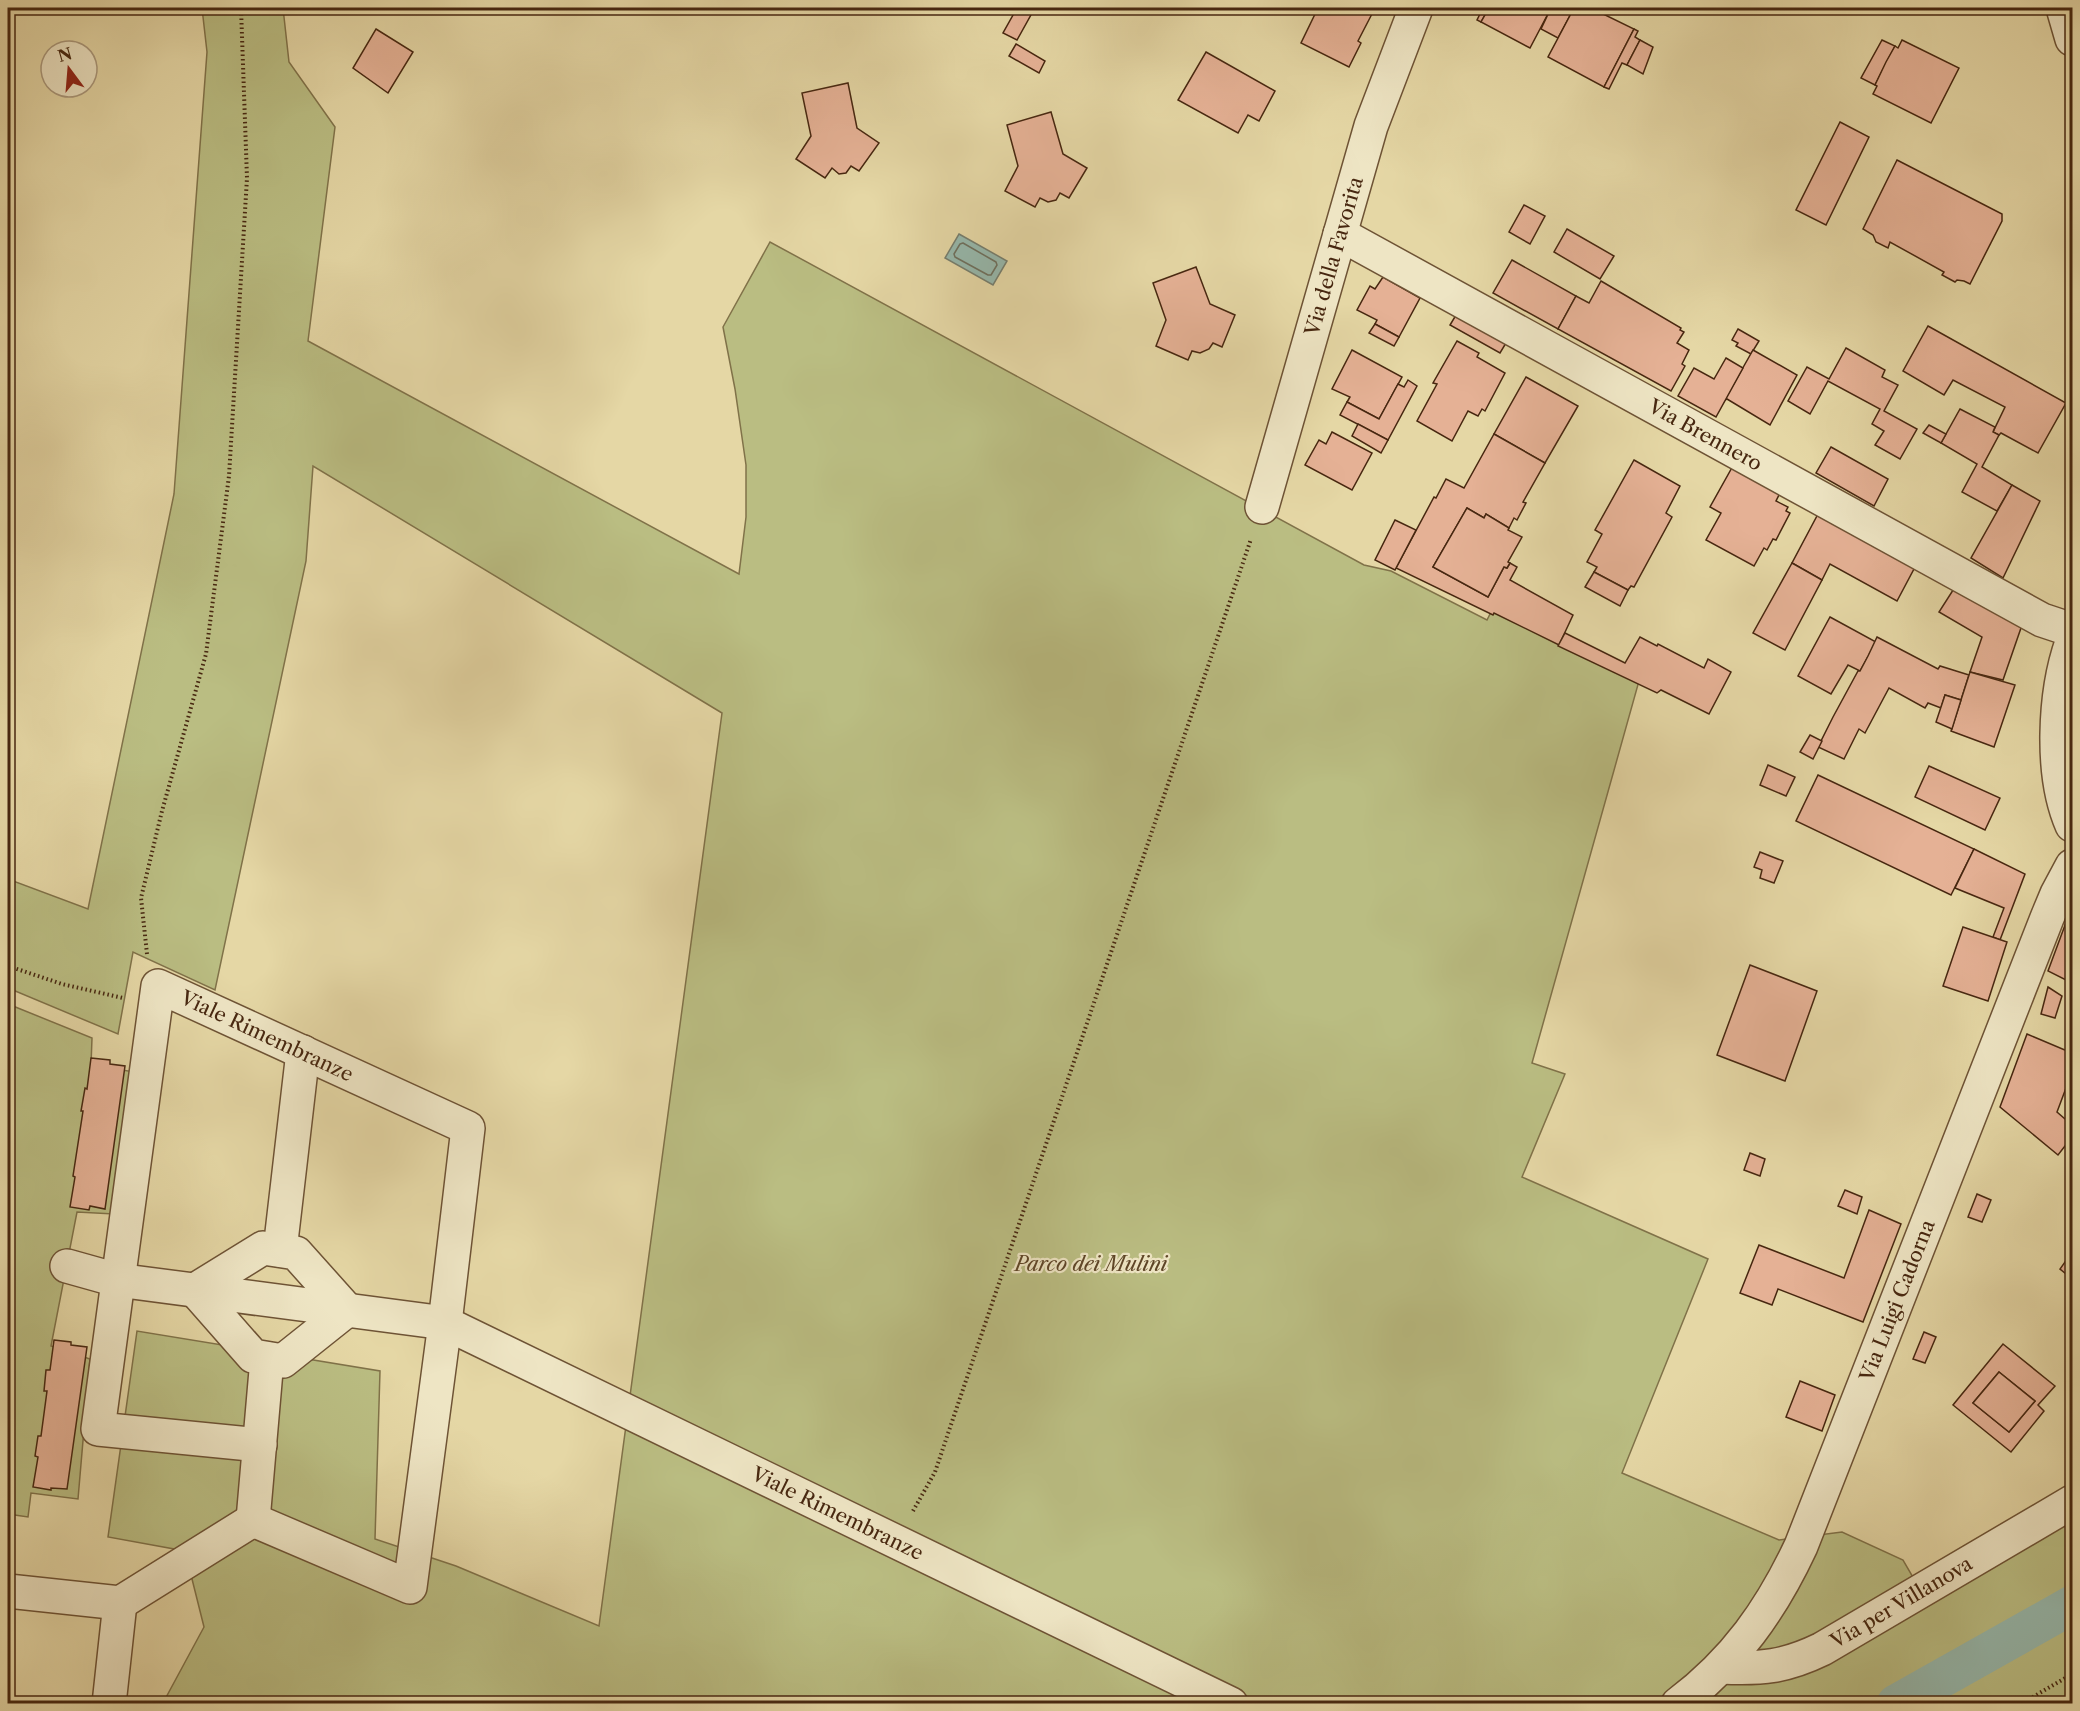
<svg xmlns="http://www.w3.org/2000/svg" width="2080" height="1711" viewBox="0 0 2080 1711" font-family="'Libre Caslon Text',serif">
<rect width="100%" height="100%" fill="#e5d7a5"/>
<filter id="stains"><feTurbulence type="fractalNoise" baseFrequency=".00333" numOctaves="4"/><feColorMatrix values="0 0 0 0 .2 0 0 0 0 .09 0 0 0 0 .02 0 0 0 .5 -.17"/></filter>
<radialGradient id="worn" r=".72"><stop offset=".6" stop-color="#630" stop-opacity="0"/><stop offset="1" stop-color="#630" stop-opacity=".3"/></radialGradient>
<g fill="#babd82" stroke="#807249" stroke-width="1.5">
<path d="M 202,8 L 283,8 L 289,62 L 335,127 L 308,341 L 739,574 L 746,517 L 746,465 L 735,389 L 723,327 L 770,242 L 1364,565 L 1391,571 L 1487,620 L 1492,610 L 1639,681 L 1532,1063 L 1565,1074 L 1522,1177 L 1708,1259 L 1622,1473 L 1779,1540 L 1842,1532 L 1903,1560 L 1925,1598 L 2072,1514 L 2072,1703 L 163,1703 L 204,1627 L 185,1551 L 108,1537 L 137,1331 L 380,1371 L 375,1539 L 456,1566 L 599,1626 L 722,713 L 313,466 L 306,561 L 215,990 L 133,952 L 118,1034 L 8,988 L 8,879 L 88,909 L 174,494 L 207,52 Z"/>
<path d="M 8,1004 L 92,1038 L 91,1065 L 135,1072 L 114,1214 L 77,1212 L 51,1346 L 90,1359 L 78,1499 L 31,1493 L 28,1517 L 8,1514 Z"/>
</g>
<path fill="#96b8ac" stroke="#767e6e" stroke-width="1.5" d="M 959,234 L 1007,261 L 993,285 L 945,258 Z"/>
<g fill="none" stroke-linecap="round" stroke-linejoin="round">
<path stroke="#6e705e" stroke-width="1.5" d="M 963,243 L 996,262 L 997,265 L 991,275 L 988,275 L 955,257 L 954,254 L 960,244 Z"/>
<path stroke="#96b8ac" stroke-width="39" d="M 1896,1704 L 2072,1605"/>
</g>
<g fill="#e5b195" stroke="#472710" stroke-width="1.5" fill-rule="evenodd">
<path d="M 1017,8 L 1023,8 L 1032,13 L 1017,40 L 1003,33 Z"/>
<path d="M 1318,8 L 1339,8 L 1344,10 L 1346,8 L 1369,8 L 1374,10 L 1358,41 L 1361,43 L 1349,67 L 1301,43 Z"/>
<path d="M 1483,8 L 1489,8 L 1481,22 L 1477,20 Z"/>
<path d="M 1489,8 L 1551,8 L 1530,48 L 1481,22 Z"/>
<path d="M 1551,8 L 1574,8 L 1558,38 L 1541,29 Z"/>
<path d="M 1574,8 L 1591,8 L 1634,29 L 1604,87 L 1548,57 Z"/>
<path d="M 376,29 L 413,52 L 388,93 L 353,68 Z"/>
<path d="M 1634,29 L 1638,31 L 1635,37 L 1640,40 L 1627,65 L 1622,63 L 1609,89 L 1604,87 Z"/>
<path d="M 1640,40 L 1653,47 L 1643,74 L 1627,65 Z"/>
<path d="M 1882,40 L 1895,46 L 1875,85 L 1861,78 Z"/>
<path d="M 1902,40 L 1959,68 L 1931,123 L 1873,94 L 1877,86 L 1875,85 L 1886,62 L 1895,46 L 1898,48 Z"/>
<path d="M 1016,44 L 1045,61 L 1039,73 L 1009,56 Z"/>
<path d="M 1206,52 L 1275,91 L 1259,121 L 1248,115 L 1238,133 L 1178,100 Z"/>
<path d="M 848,83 L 857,128 L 879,143 L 859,171 L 851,166 L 846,173 L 839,174 L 832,168 L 825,178 L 796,159 L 811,136 L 802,93 Z"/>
<path d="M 1051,112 L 1063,154 L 1087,168 L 1069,198 L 1060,193 L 1056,200 L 1048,202 L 1040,198 L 1035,207 L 1005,191 L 1018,166 L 1007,125 Z"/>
<path d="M 1840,122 L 1869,137 L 1826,225 L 1796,210 Z"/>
<path d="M 1897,160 L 2002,214 L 2002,221 L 1970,284 L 1964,281 L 1957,280 L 1955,282 L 1942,275 L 1944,272 L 1890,242 L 1888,248 L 1876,242 L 1873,235 L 1863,229 Z"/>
<path d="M 1524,205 L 1545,216 L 1530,244 L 1509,232 Z"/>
<path d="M 1567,229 L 1614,256 L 1600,279 L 1554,252 Z"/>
<path d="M 1512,260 L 1576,296 L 1558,329 L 1493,293 Z"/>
<path d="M 1196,267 L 1210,304 L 1235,315 L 1222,347 L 1213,343 L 1209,349 L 1200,353 L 1192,351 L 1188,360 L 1156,346 L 1166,320 L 1153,283 Z"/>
<path d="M 1383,277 L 1420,298 L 1399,337 L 1375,324 L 1377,320 L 1357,310 L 1370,286 L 1375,289 Z"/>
<path d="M 1601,281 L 1681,328 L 1680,330 L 1684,332 L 1677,343 L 1689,350 L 1682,364 L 1685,366 L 1671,391 L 1558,329 L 1576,296 L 1589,303 Z"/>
<path d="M 1459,310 L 1509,338 L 1500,353 L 1450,325 Z"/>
<path d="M 1375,324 L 1399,337 L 1394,346 L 1369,333 Z"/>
<path d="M 1928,326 L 2066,403 L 2038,453 L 2001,433 L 1999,435 L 1993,432 L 2005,407 L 1953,380 L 1944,395 L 1903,371 Z"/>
<path d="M 1738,329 L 1759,341 L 1751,354 L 1736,346 L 1738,343 L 1732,340 Z"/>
<path d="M 1457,341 L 1479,353 L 1477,357 L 1505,373 L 1485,411 L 1482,409 L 1478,416 L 1468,411 L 1452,441 L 1417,421 L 1437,384 L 1433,383 Z"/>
<path d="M 1846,348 L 1885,370 L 1882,377 L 1898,385 L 1884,411 L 1917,429 L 1900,459 L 1875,445 L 1884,431 L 1872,424 L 1880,409 L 1828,381 L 1810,414 L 1788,401 L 1807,367 L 1829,379 Z"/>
<path d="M 1352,350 L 1402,377 L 1379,419 L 1347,402 L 1350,397 L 1332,389 Z"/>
<path d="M 1753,350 L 1797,375 L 1770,425 L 1727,399 L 1724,401 Z"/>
<path d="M 1726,358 L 1743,368 L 1716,417 L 1678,396 L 1694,368 L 1714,379 Z"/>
<path d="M 1526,377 L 1578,406 L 1545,463 L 1494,434 Z"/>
<path d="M 1408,380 L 1417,386 L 1388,440 L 1340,415 L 1347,402 L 1379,419 L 1398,384 L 1404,387 Z"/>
<path d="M 1960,409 L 1995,427 L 1993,432 L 1999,435 L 1982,467 L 2012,485 L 1997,511 L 1962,492 L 1977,464 L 1941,443 Z"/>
<path d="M 1358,424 L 1388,440 L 1381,453 L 1352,436 Z"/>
<path d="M 1929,425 L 1946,434 L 1941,443 L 1923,433 Z"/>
<path d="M 1332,432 L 1372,453 L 1352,490 L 1305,465 L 1319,440 L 1326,444 Z"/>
<path d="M 1494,434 L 1545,463 L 1523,502 L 1526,503 L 1517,520 L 1514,518 L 1509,528 L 1486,514 L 1484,518 L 1467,508 L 1433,567 L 1488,597 L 1504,567 L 1507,568 L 1510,563 L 1517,567 L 1510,580 L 1573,615 L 1559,645 L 1494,613 L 1493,615 L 1396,568 L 1434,497 L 1436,498 L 1446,479 L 1464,488 Z"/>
<path d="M 1831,447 L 1888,479 L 1874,506 L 1816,473 Z"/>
<path d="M 1634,460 L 1680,486 L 1666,513 L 1672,517 L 1634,587 L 1631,586 L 1628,590 L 1594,572 L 1597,567 L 1587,562 L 1602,534 L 1595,530 Z"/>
<path d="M 1734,464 L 1781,491 L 1776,501 L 1788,507 L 1786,511 L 1790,513 L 1776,540 L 1773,539 L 1767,550 L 1764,548 L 1754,566 L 1706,540 L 1721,513 L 1710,507 Z"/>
<path d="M 2012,485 L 2040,501 L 2003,578 L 1971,558 Z"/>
<path d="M 1467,508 L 1484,518 L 1486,514 L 1509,528 L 1508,530 L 1522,537 L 1508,562 L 1510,563 L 1507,568 L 1504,567 L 1488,597 L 1433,567 Z"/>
<path d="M 1818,514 L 1915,567 L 1897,601 L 1830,564 L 1822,580 L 1792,563 Z"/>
<path d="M 1395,520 L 1416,530 L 1395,570 L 1375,560 Z"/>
<path d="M 1792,563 L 1822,580 L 1785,650 L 1753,633 Z"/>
<path d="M 1594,572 L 1628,590 L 1620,606 L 1585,587 Z"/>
<path d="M 1955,587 L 2022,625 L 2003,680 L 1970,672 L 1982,637 L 1939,612 Z"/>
<path d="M 1830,617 L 1876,642 L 1860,671 L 1848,665 L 1831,694 L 1798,676 Z"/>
<path d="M 1565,633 L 1625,663 L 1640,637 L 1657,646 L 1658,644 L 1704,668 L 1708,659 L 1731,672 L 1709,714 L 1661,690 L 1657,693 L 1558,646 Z"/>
<path d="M 1877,637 L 1938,669 L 1940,666 L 1969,675 L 1961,700 L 1945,695 L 1941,708 L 1928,703 L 1925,708 L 1889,688 L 1865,733 L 1859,729 L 1844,759 L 1818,747 L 1833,717 L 1858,671 L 1860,671 L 1868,656 Z"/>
<path d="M 1970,672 L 2015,685 L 1994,747 L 1951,731 Z"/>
<path d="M 1945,695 L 1961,700 L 1952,729 L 1936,722 Z"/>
<path d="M 1810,735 L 1822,741 L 1813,759 L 1800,752 Z"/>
<path d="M 1768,765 L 1795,777 L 1786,796 L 1760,785 Z"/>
<path d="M 1929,766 L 2000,798 L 1985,830 L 1915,797 Z"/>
<path d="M 1818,775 L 1974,849 L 1951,895 L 1796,821 Z"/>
<path d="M 1974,849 L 2025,874 L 2000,940 L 1993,937 L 2004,908 L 1955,888 Z"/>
<path d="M 1760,852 L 1783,861 L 1774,883 L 1760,878 L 1762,870 L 1754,867 Z"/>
<path d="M 2071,909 L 2072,910 L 2072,983 L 2048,971 Z"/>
<path d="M 1963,927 L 2007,942 L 1988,1001 L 1943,986 Z"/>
<path d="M 1750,965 L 1817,991 L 1785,1081 L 1717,1055 Z"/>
<path d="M 2048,987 L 2062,996 L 2055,1018 L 2041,1014 Z"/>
<path d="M 2027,1034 L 2072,1053 L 2072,1072 L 2057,1112 L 2072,1125 L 2072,1137 L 2058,1155 L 2000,1107 Z"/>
<path d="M 91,1058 L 110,1060 L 110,1064 L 125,1066 L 105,1209 L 90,1206 L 89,1210 L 70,1207 L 75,1177 L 73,1176 L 83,1111 L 81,1111 L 85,1088 L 87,1089 Z"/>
<path d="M 1750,1153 L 1765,1159 L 1760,1176 L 1744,1170 Z"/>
<path d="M 1845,1190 L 1862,1197 L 1857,1214 L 1838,1206 Z"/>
<path d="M 1977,1194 L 1991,1200 L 1982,1222 L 1968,1217 Z"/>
<path d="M 1869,1210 L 1901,1224 L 1863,1322 L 1778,1289 L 1772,1305 L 1740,1293 L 1759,1245 L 1844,1278 Z"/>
<path d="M 2072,1252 L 2072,1279 L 2060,1269 Z"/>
<path d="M 1924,1332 L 1936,1337 L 1925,1363 L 1913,1359 Z"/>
<path d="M 54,1340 L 71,1342 L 71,1345 L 87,1347 L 67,1489 L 51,1488 L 51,1490 L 33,1487 L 38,1457 L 35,1456 L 38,1436 L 41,1436 L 47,1391 L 44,1391 L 46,1370 L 50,1370 Z"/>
<path d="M 2003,1344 L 2055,1386 L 2038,1405 L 2044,1411 L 2011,1452 L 1953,1405 ZM 1999,1372 L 2035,1401 L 2009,1432 L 1973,1403 Z"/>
<path d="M 1999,1372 L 2035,1401 L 2009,1432 L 1973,1403 Z"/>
<path d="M 1800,1381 L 1835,1395 L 1822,1431 L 1786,1417 Z"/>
</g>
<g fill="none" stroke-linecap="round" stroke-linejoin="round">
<g stroke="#6e5335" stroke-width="36">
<g id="minor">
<path d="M 2063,8 L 2072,39"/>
<path id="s1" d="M 1340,234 L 2042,620 L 2072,630"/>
<path id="s2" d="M 1262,507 L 1371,126 L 1416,8"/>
<path d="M 2072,642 C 2054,693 2050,775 2072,825"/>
<path d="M 263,1248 L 296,1253 L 347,1310 L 283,1361 L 253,1356 L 195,1290 Z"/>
<path d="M 280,1250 L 303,1052"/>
<path id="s3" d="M 67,1266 L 117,1280 L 445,1323 L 1231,1704"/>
<path d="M 253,1520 L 410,1587 L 445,1323 L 468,1128 L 158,986 L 98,1429 L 260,1445"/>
<path d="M 253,1520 L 267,1359"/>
<path d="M 8,1591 L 120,1603 L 253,1520"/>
<path id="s4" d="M 1721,1667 C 1762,1669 1785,1667 1822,1649 L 2072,1502"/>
<path d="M 109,1704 L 120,1603"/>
<path id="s5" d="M 1678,1704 C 1735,1661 1771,1610 1801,1546 L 2047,918 L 2057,894 L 2072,866"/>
</g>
</g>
<g stroke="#472710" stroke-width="4" stroke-dasharray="1.5 3" stroke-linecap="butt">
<path d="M 147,954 L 141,898 L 162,811 L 206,654 L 229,476 L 247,178 L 241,8"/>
<path d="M 8,966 L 62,984 L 123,998"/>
<path d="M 913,1511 L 935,1472 L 1251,539"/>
<path d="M 2021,1704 L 2072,1674"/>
</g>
<use href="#minor" stroke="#eee5c4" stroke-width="33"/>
</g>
<g text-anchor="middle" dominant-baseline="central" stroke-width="4.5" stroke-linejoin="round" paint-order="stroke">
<g font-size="20" fill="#472710" stroke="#eee5c4">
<text stroke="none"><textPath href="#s2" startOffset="261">Via della Favorita</textPath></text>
<text stroke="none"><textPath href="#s1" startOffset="417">Via Brennero</textPath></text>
<text transform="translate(267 1036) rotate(25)">Viale Rimembranze</text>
<text stroke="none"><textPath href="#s5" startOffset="466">Via Luigi Cadorna</textPath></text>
<text stroke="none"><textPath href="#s3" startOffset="819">Viale Rimembranze</textPath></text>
<text stroke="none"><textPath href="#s4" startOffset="196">Via per Villanova</textPath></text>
</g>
<g font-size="20" font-style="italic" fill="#5e4527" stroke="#eee5c4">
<text x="1091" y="1264">Parco dei Mulini</text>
</g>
</g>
<rect width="2080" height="1711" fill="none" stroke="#e5d7a5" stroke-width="30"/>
<rect x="9" y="9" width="2062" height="1693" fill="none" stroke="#472710" stroke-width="3"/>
<rect x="15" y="15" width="2050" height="1681" fill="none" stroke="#472710" stroke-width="1.5"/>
<g transform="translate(69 69) rotate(344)"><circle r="28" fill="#eee5c4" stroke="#ab997c" stroke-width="1.5"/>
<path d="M0-4.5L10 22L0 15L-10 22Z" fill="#8f2418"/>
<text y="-9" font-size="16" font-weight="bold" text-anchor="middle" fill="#472710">N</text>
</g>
<rect width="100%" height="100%" filter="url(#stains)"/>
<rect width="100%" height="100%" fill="url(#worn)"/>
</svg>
